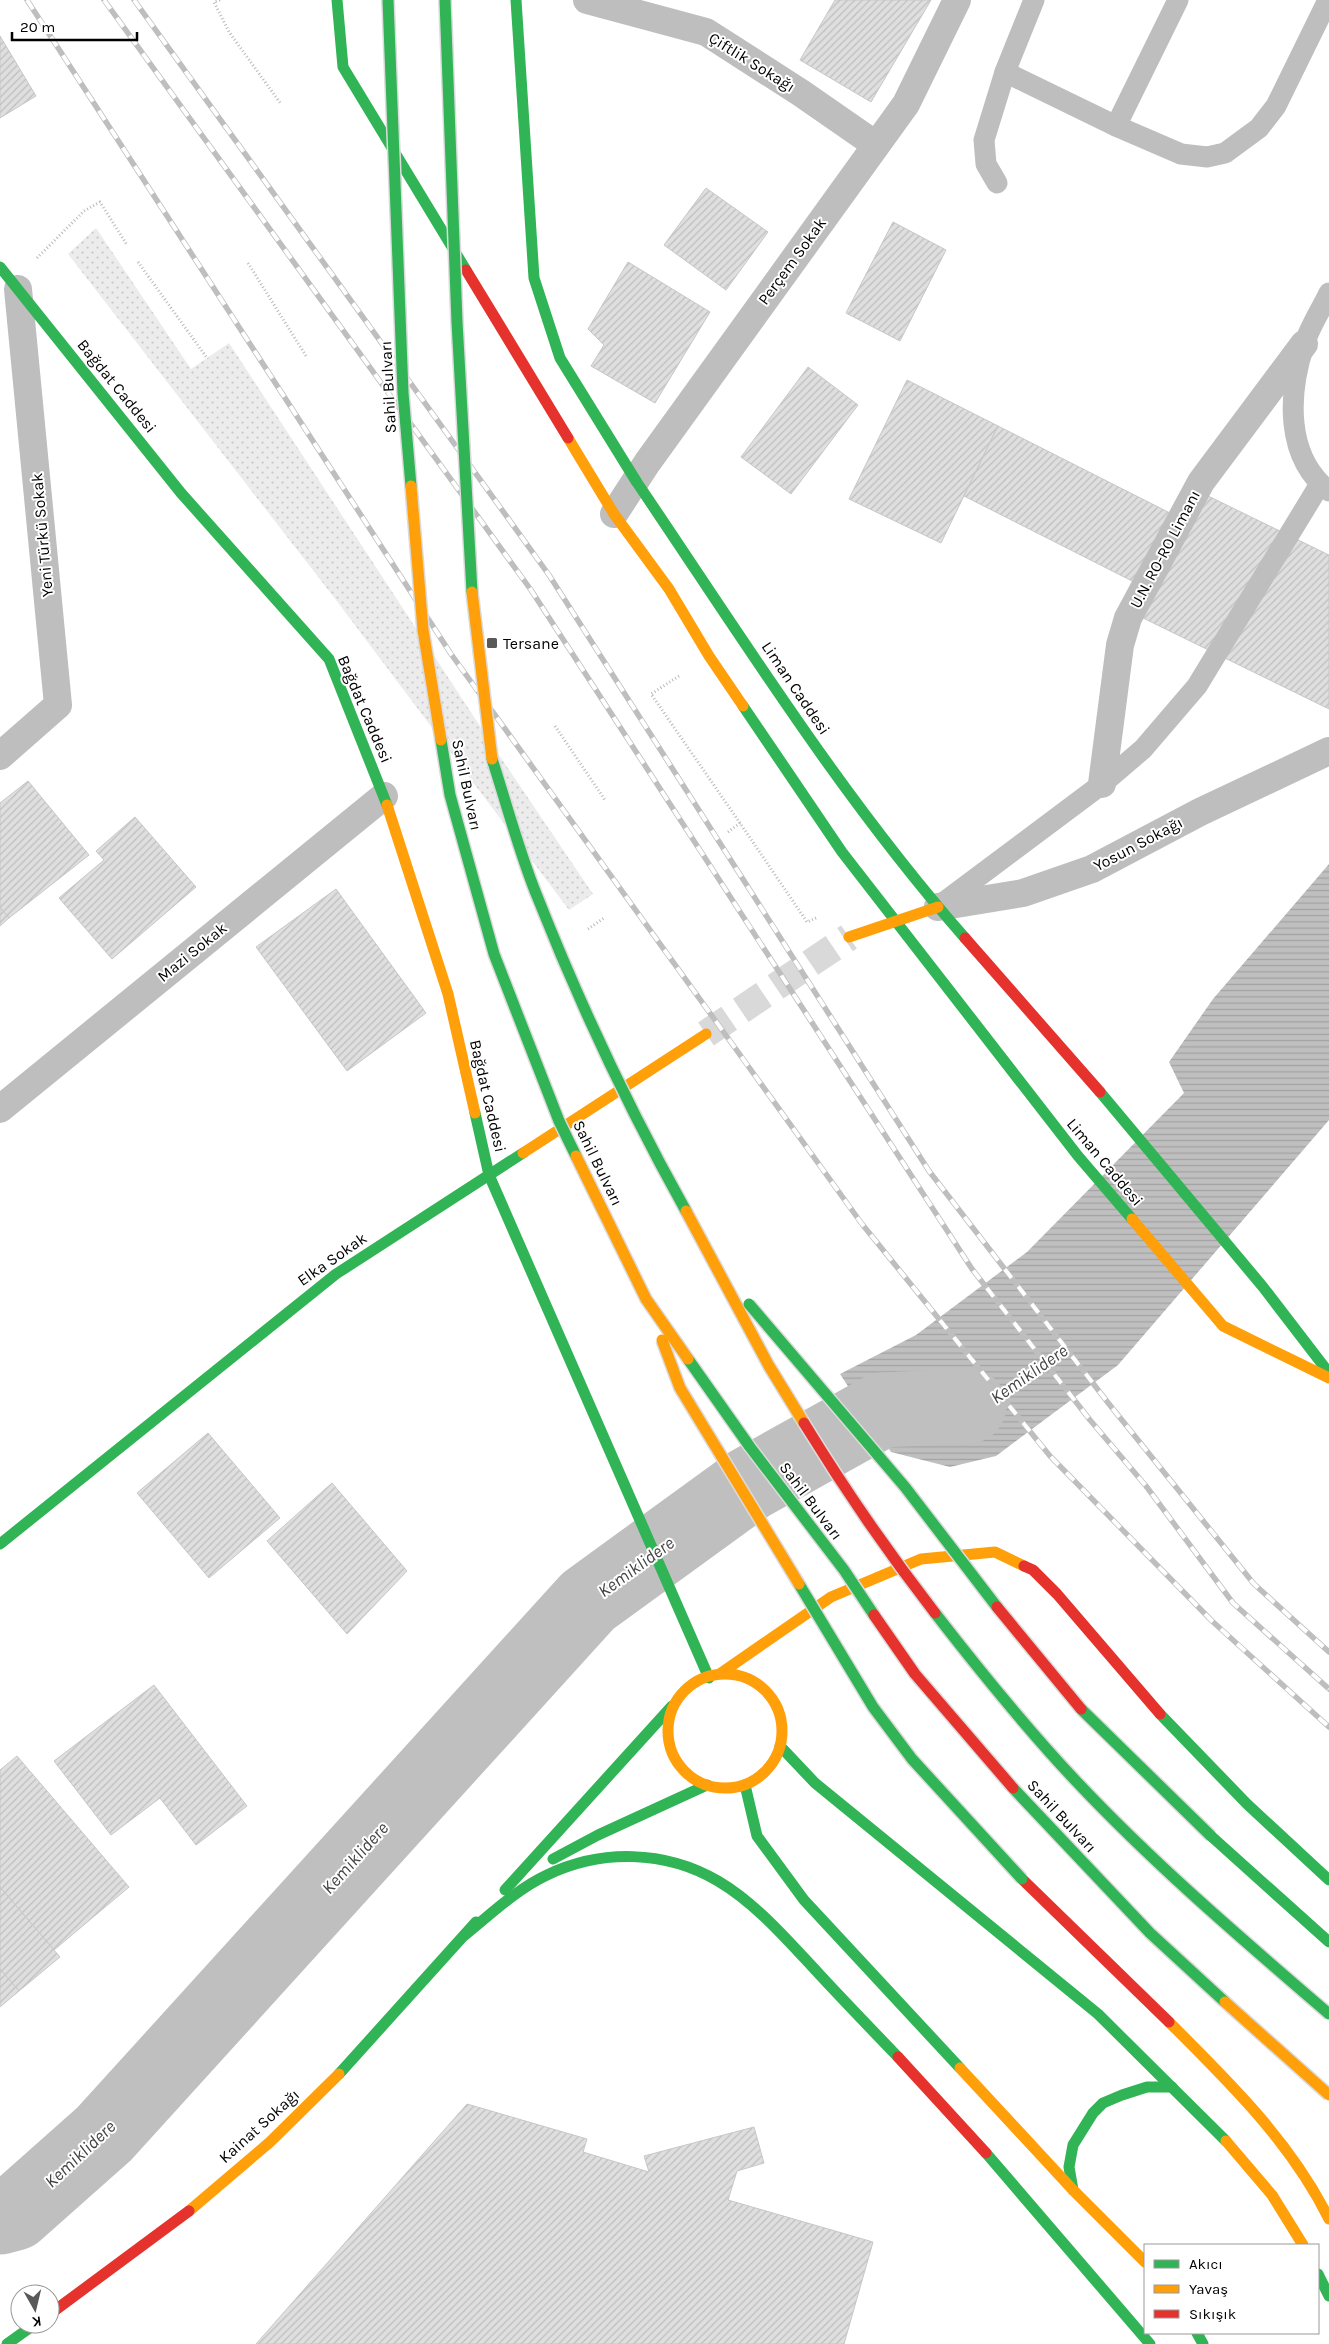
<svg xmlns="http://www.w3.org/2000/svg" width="1329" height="2344" viewBox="0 0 1329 2344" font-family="Karla,sans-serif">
<defs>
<pattern id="grass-dots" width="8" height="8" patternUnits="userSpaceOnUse" patternTransform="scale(1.25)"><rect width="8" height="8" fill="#ececec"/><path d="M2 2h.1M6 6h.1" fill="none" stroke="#c9c9c9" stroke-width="1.8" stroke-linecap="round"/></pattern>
<pattern id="water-rules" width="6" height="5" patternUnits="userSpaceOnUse" patternTransform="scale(1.25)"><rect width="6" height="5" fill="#bfbfbf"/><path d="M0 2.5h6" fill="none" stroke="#a2a2a2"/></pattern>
<pattern id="building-hatch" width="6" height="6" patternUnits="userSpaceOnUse" patternTransform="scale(1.25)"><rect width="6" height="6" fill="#dfdfdf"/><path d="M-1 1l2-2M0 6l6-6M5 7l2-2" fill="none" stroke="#bebebe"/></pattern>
</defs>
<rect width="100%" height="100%" fill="#fff"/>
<path fill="url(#grass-dots)" d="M 96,228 L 191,369 L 229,343 L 499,755 L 593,894 L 569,910 L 336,600 L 68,254 Z"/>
<path fill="url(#water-rules)" d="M 1329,864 L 1329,1120 L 1118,1365 L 996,1456 L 950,1467 L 891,1452 L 840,1374 L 916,1335 L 1027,1252 L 1184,1093 L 1169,1062 L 1213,999 Z"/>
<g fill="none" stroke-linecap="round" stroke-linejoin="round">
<path stroke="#bfbfbf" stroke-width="75" d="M 0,2217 L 15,2213 L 104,2134 L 588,1601 L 749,1484 L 882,1410 L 969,1406"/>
</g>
<g fill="url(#building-hatch)" stroke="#c7c7c7">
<path d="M 835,0 L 931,0 L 871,102 L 800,60 Z"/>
<path d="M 0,36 L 36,96 L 0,118 Z"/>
<path d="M 706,188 L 768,232 L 726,290 L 664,245 Z"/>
<path d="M 893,222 L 946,250 L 900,341 L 846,313 Z"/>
<path d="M 628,262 L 710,312 L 655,403 L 591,366 L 604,345 L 588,329 Z"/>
<path d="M 808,367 L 858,405 L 791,494 L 741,457 Z"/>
<path d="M 907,380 L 998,426 L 941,543 L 849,499 Z"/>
<path d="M 998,426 L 1170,513 L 1136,583 L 964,496 Z"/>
<path d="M 1202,493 L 1329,555 L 1329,709 L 1141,617 Z"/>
<path d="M 28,781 L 89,855 L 9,918 L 0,907 L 0,803 Z"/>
<path d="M 135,817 L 196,887 L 112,959 L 59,898 L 104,860 L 96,851 Z"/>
<path d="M 336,889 L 426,1013 L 347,1071 L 256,947 Z"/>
<path d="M 0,908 L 9,918 L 0,926 Z"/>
<path d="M 208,1433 L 280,1518 L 209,1578 L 137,1493 Z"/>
<path d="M 332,1483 L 407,1571 L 347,1634 L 267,1541 Z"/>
<path d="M 154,1685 L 247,1806 L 196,1845 L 160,1798 L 111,1835 L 54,1761 Z"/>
<path d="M 17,1756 L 129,1887 L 54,1950 L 0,1887 L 0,1770 Z"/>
<path d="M 0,1887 L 60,1957 L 19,1991 L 0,1969 Z"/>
<path d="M 0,1969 L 19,1991 L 0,2007 Z"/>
<path d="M 467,2104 L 587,2139 L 583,2152 L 649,2172 L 644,2156 L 754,2127 L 764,2163 L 737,2171 L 728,2200 L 873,2242 L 844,2344 L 256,2344 Z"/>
</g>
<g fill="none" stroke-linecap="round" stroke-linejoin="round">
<path stroke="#d9d9d9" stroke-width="28" stroke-dasharray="28 14" stroke-linecap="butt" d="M 706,1034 L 849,937"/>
<g stroke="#b9b9b9" stroke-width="3" stroke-dasharray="1 2.5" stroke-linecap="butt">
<path d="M 220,0 L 214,2 L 229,32 L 281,104"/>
<path d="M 37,258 L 84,211 L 100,202 L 127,245"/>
<path d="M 138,262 L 207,358"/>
<path d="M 248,263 L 306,356"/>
<path d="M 679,676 L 651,694 L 740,823"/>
<path d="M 555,726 L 605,800"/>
<path d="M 728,832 L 740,823 L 807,922 L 818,917"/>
<path d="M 588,929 L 604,918"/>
</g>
<g stroke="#bebebe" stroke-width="21">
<path d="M 1005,72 L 1116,126 L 1181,154 L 1207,157 L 1225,153 L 1259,128 L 1276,106 L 1328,0"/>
<path d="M 1116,126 L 1178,0"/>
<path d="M 997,183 L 986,164 L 984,140 L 1005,72 L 1034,0"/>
<path d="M 1329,293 C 1321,310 1309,328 1304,345 C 1288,394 1285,457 1329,491"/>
<path d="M 939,906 L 1102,784 L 1143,749 L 1197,686 L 1320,484"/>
</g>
<g stroke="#bebebe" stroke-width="28">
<path d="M 587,0 L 706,32 L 801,93 L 876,145"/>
<path d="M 614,514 L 647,463 L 906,104 L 957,0"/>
<path d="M 0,756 L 58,705 L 18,289"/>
<path d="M 1102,784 L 1120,645 L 1128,618 L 1201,482 L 1304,344"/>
<path d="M 938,907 L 1023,893 L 1092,869 L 1200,812 L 1329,751"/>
<path d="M 0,1109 L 384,796"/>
</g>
<g stroke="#30b455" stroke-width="11">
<path d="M 337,0 L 343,67 L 466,270"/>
<path d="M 516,0 L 534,278 L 560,358 L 636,481"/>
<path d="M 0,267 L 181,493 L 329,659 L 387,805"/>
<path d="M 636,481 C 741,636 841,797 965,938"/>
<path d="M 743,706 L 842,852 L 1078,1156 L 1132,1219"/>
<path d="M 1100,1092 L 1263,1287 L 1329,1373"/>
<path d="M 475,1113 L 489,1175 L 709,1678"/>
<path d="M 0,1544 L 336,1274 L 523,1153"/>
<path d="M 1160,1714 L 1247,1804 L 1329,1880"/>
<path d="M 780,1746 L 815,1783 L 1098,2014 L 1226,2141"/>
<path d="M 745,1785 L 757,1836 L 804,1900 L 960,2068"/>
<path d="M 1211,1836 L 1329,1942"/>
<path d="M 553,1859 L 598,1835 L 707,1785"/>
<path d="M 505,1890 L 672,1706"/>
<path d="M 465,1935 C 491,1914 517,1889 547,1875 C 601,1849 665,1850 718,1881 C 757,1904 789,1942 820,1975 C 846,2003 872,2030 898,2057"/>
<path d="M 339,2074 L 476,1922"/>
<path d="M 986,2153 L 1150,2344"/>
<path d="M 1073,2190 L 1069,2167 L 1073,2145 L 1093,2113 L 1103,2103 L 1122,2095 L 1147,2087 L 1172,2087"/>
<path d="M 1318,2274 L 1329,2296"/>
<path d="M 1197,2333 L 1203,2344"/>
<path d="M 7,2344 L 35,2324"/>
</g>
<g stroke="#ff9f0a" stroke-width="11">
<path d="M 568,438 L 614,514"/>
<path d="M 614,514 L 669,589 L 709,656 L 743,706"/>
<path d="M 387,805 L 448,994 L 475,1113"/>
<path d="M 849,937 L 938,907"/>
<path d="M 523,1153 L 706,1034"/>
<path d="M 1132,1219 L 1223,1326 L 1329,1378"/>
<path d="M 721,1673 L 831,1597 L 921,1559 L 995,1552 L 1024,1566"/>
<circle cx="725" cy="1731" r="57"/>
<path d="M 1169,2022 C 1229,2082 1291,2142 1329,2219"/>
<path d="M 960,2068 L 1073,2190 L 1145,2262"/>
<path d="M 1226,2141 L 1272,2195 L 1303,2245"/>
<path d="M 189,2211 L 270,2142 L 339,2074"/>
</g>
<g stroke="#e5322d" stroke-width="11">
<path d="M 466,270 L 568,438"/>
<path d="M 965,938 L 1100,1092"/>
<path d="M 1024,1566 L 1033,1570 L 1057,1594 L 1160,1714"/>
<path d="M 1022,1879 L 1169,2022"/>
<path d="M 898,2057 L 986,2153"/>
<path d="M 50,2314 L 189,2211"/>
</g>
<g stroke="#bebebe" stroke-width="5.5">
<g id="rail">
<path d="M 27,0 L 451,654 L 862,1224 L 1050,1456 L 1212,1621 L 1329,1727"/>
<path d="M 104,0 L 531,590 L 972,1269 L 1090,1420 L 1146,1486 L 1233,1603 L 1329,1689"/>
<path d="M 134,0 L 549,575 L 929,1171 L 1109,1404 L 1254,1584 L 1329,1652"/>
</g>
</g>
<use href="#rail" stroke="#fff" stroke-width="4" stroke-dasharray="11" stroke-linecap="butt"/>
<g stroke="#dbdbdb" stroke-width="14" stroke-linecap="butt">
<g id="fast-bridge">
<path d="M 388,0 L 403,393 L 411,486"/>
<path d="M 445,0 L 457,322 L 472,592"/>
<path d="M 441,740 L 450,795 L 494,954 L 559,1121 L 576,1156"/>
<path d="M 492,759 C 507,805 519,852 537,896 C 580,1005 629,1109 686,1211"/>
<path d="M 749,1304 L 905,1487 L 997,1607"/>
<path d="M 688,1359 L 750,1447 L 844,1570 L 874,1615"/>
<path d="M 799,1584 L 873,1707 L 912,1759 L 1022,1879"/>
<path d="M 935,1613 C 980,1671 1026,1728 1076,1781 C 1155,1865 1242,1939 1329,2014"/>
<path d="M 1081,1709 L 1211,1836"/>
<path d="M 1013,1788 L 1150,1933 L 1225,2002"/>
</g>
</g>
<g stroke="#dbdbdb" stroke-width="14" stroke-linecap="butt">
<g id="slow-bridge">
<path d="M 411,486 L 423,630 L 441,740"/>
<path d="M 472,592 L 492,759"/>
<path d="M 576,1156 L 646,1299 L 688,1359"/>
<path d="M 686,1211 L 769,1366 L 804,1423"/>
<path d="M 662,1340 L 680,1388 L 799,1584"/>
<path d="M 1225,2002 L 1329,2095"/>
</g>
</g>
<g stroke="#dbdbdb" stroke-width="14" stroke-linecap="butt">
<g id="jam-bridge">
<path d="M 804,1423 C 845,1490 887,1551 935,1613"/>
<path d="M 997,1607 L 1081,1709"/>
<path d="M 874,1615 L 915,1674 L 1013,1788"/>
</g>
</g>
<use href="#fast-bridge" stroke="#30b455" stroke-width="11"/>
<use href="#slow-bridge" stroke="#ff9f0a" stroke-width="11"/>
<use href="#jam-bridge" stroke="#e5322d" stroke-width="11"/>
</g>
<rect fill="#595959" stroke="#fff" stroke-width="2" x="486" y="637" width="12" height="12" rx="2.5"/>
<g text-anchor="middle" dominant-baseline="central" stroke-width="4" stroke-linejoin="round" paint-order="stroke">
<g font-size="16" fill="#000" stroke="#fff">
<text transform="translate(752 62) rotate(32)">Çiftlik Sokağı</text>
<text transform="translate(792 261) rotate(-54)">Perçem Sokak</text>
<text transform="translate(117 386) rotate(51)">Bağdat Caddesi</text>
<text transform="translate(388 387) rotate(-93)">Sahil Bulvarı</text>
<text transform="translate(42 535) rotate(-95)">Yeni Türkü Sokak</text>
<text transform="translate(1165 549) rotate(-62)">U.N. RO-RO Limanı</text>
<text transform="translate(796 688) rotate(56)">Liman Caddesi</text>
<text transform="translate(365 709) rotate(67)">Bağdat Caddesi</text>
<text transform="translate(467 785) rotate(78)">Sahil Bulvarı</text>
<text transform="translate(1138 844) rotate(-28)">Yosun Sokağı</text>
<text transform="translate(192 952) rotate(-39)">Mazi Sokak</text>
<text transform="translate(488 1096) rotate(77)">Bağdat Caddesi</text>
<text transform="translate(1105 1162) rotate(50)">Liman Caddesi</text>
<text transform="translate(598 1163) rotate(64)">Sahil Bulvarı</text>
<text transform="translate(332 1259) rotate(-35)">Elka Sokak</text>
<text transform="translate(811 1501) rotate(53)">Sahil Bulvarı</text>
<text transform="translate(1062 1816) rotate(47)">Sahil Bulvarı</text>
<text transform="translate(259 2126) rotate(-42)">Kainat Sokağı</text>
</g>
<g font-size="16" fill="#000" stroke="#fff" text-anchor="start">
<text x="503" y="643">Tersane</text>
</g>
<g font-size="18" font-style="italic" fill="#444" stroke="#fff">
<text transform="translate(1029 1374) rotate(-35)">Kemiklidere</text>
<text transform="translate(636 1567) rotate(-36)">Kemiklidere</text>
<text transform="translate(355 1858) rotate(-48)">Kemiklidere</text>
<text transform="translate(80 2154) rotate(-43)">Kemiklidere</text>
</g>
</g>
<rect x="1144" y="2244" width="175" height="90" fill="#ffffff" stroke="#999999"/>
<rect x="1154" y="2260" width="25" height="8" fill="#30b455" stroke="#999999"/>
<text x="1189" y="2269" font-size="15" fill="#000000">Akıcı</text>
<rect x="1154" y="2285" width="25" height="8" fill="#ff9f0a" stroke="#999999"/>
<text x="1189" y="2294" font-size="15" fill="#000000">Yavaş</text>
<rect x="1154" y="2310" width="25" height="8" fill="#e5322d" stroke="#999999"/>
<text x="1189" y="2319" font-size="15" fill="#000000">Sıkışık</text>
<g transform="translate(35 2309) rotate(172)"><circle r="24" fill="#ffffff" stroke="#999999"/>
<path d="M0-4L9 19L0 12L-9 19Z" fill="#595959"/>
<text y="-8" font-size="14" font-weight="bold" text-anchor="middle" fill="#000000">K</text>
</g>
<path d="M12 32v8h125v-8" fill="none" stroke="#000000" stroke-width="2.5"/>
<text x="20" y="32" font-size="15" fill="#000000" stroke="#ffffff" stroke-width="4" paint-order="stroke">20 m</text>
</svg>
